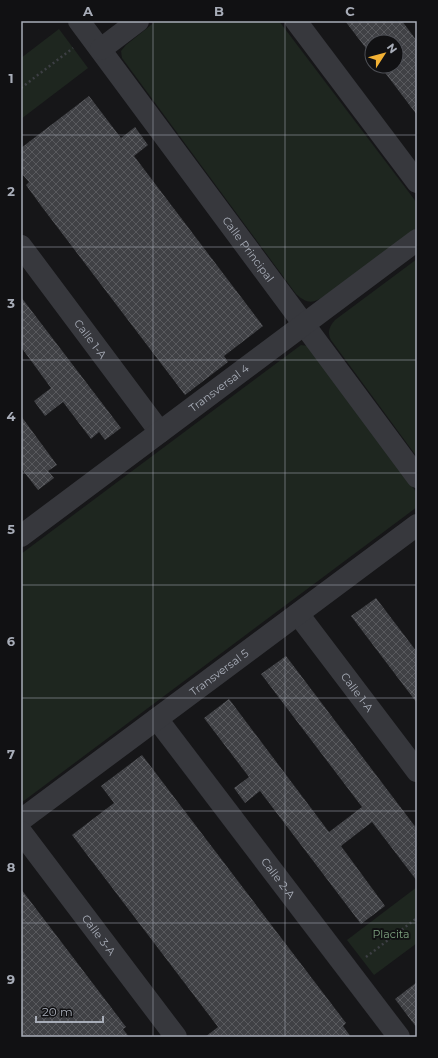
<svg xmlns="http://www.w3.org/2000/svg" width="438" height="1058" viewBox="0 0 438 1058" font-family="Montserrat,sans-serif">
<defs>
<pattern id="building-cross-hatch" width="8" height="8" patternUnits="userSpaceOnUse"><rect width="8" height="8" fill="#404145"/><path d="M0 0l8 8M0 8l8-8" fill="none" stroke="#595a5e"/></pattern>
</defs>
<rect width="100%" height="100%" fill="#161618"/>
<g fill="#1e261f">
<path d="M 156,21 L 279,21 L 417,203 L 417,228 L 326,295 C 314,303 308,305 296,294 L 122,58 L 121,51 L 126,45 Z"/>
<path d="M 59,29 L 88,68 L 21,119 L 21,58 Z"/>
<path d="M 417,259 L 417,457 L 331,340 C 327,332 329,327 335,320 Z"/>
<path d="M 301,345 L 308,346 L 417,493 L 417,507 L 21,803 L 21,554 Z"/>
<path d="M 417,887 L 417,943 L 374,975 L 347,940 Z"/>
</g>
<g fill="url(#building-cross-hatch)">
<path d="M 345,21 L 402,21 L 417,41 L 417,115 L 380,66 L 396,66 L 396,42 L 372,42 L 372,56 Z"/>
<path d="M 89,96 L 121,138 L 135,127 L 148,145 L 134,156 L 263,326 L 224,356 L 228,362 L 185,395 L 42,207 L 26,185 L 29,182 L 21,173 L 21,148 Z"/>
<path d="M 21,297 L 121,428 L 105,440 L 99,432 L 91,439 L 63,402 L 45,416 L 34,401 L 51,388 L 21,347 Z"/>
<path d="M 21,416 L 57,465 L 48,471 L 54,478 L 38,490 L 21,468 Z"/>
<path d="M 376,598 L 417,652 L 417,703 L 351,616 Z"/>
<path d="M 286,656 L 417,829 L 417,881 L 372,822 L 341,846 L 385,906 L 361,924 L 260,791 L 245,803 L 234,788 L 249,777 L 204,718 L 229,699 L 329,832 L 362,807 L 261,674 Z"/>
<path d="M 142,755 L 346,1023 L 343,1026 L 351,1037 L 205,1037 L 218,1027 L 72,835 L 114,803 L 101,786 Z"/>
<path d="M 21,889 L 126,1027 L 123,1029 L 129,1037 L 21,1037 Z"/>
<path d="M 417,982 L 417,1028 L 395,999 Z"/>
</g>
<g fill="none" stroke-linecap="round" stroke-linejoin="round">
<g stroke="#3d3f44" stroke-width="2.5" stroke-dasharray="2 3" stroke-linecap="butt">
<path d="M 21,88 L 73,48"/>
<path d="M 366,957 L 417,918"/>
</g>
<g stroke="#37383d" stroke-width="22">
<path id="s1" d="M 79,21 L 417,477"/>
<path d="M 296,21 L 417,182"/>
<path d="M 101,49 L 138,21"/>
<path id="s2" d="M 21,246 L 160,432"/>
<path id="s3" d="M 21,536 L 417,240"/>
<path id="s4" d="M 298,614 L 417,771"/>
<path id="s5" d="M 157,719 L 399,1037"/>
<path id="s6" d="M 21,820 L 417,525"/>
<path id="s7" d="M 21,832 L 176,1037"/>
</g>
</g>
<path fill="none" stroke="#a8adb8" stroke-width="1" stroke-opacity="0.55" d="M 153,21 L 153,1037M 285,21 L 285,1037M 21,135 L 417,135M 21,247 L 417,247M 21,360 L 417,360M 21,473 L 417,473M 21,585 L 417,585M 21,698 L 417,698M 21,811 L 417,811M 21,923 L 417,923"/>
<g text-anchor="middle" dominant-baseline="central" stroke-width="4" stroke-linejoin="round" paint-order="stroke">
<g font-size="11" fill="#a8adb8" stroke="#111113">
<text stroke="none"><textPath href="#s1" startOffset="284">Calle Principal</textPath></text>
<text stroke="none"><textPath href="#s2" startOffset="116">Calle 1-A</textPath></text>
<text stroke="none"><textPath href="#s3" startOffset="247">Transversal 4</textPath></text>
<text stroke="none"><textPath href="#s6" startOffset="247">Transversal 5</textPath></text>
<text stroke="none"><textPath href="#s4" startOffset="98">Calle 1-A</textPath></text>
<text stroke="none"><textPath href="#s5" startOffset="200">Calle 2-A</textPath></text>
<text stroke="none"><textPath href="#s7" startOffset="129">Calle 3-A</textPath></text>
</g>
<g font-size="11" fill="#7fa381" stroke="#111113">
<text x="391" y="934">Placita</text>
</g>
</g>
<rect width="438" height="1058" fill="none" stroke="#111113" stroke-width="44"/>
<g transform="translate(384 54) rotate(54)"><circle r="19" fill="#111113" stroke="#4d4f55"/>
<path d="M0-3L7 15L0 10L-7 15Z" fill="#f2b134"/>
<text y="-6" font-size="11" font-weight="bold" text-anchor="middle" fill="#a8adb8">N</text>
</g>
<path d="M36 1016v6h67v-6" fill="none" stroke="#a8adb8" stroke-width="2"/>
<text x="42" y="1016" font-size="12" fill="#a8adb8" stroke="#111113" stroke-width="3" paint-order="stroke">20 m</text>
<rect x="22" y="22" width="394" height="1014" fill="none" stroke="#a8adb8" stroke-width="1.5"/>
<g font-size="13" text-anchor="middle" font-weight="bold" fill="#a8adb8">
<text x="88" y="16">A</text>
<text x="219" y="16">B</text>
<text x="350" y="16">C</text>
<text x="11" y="83">1</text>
<text x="11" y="196">2</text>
<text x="11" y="308">3</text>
<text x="11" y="421">4</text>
<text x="11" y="534">5</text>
<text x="11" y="646">6</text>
<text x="11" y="759">7</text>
<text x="11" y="872">8</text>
<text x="11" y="984">9</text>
</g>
</svg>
